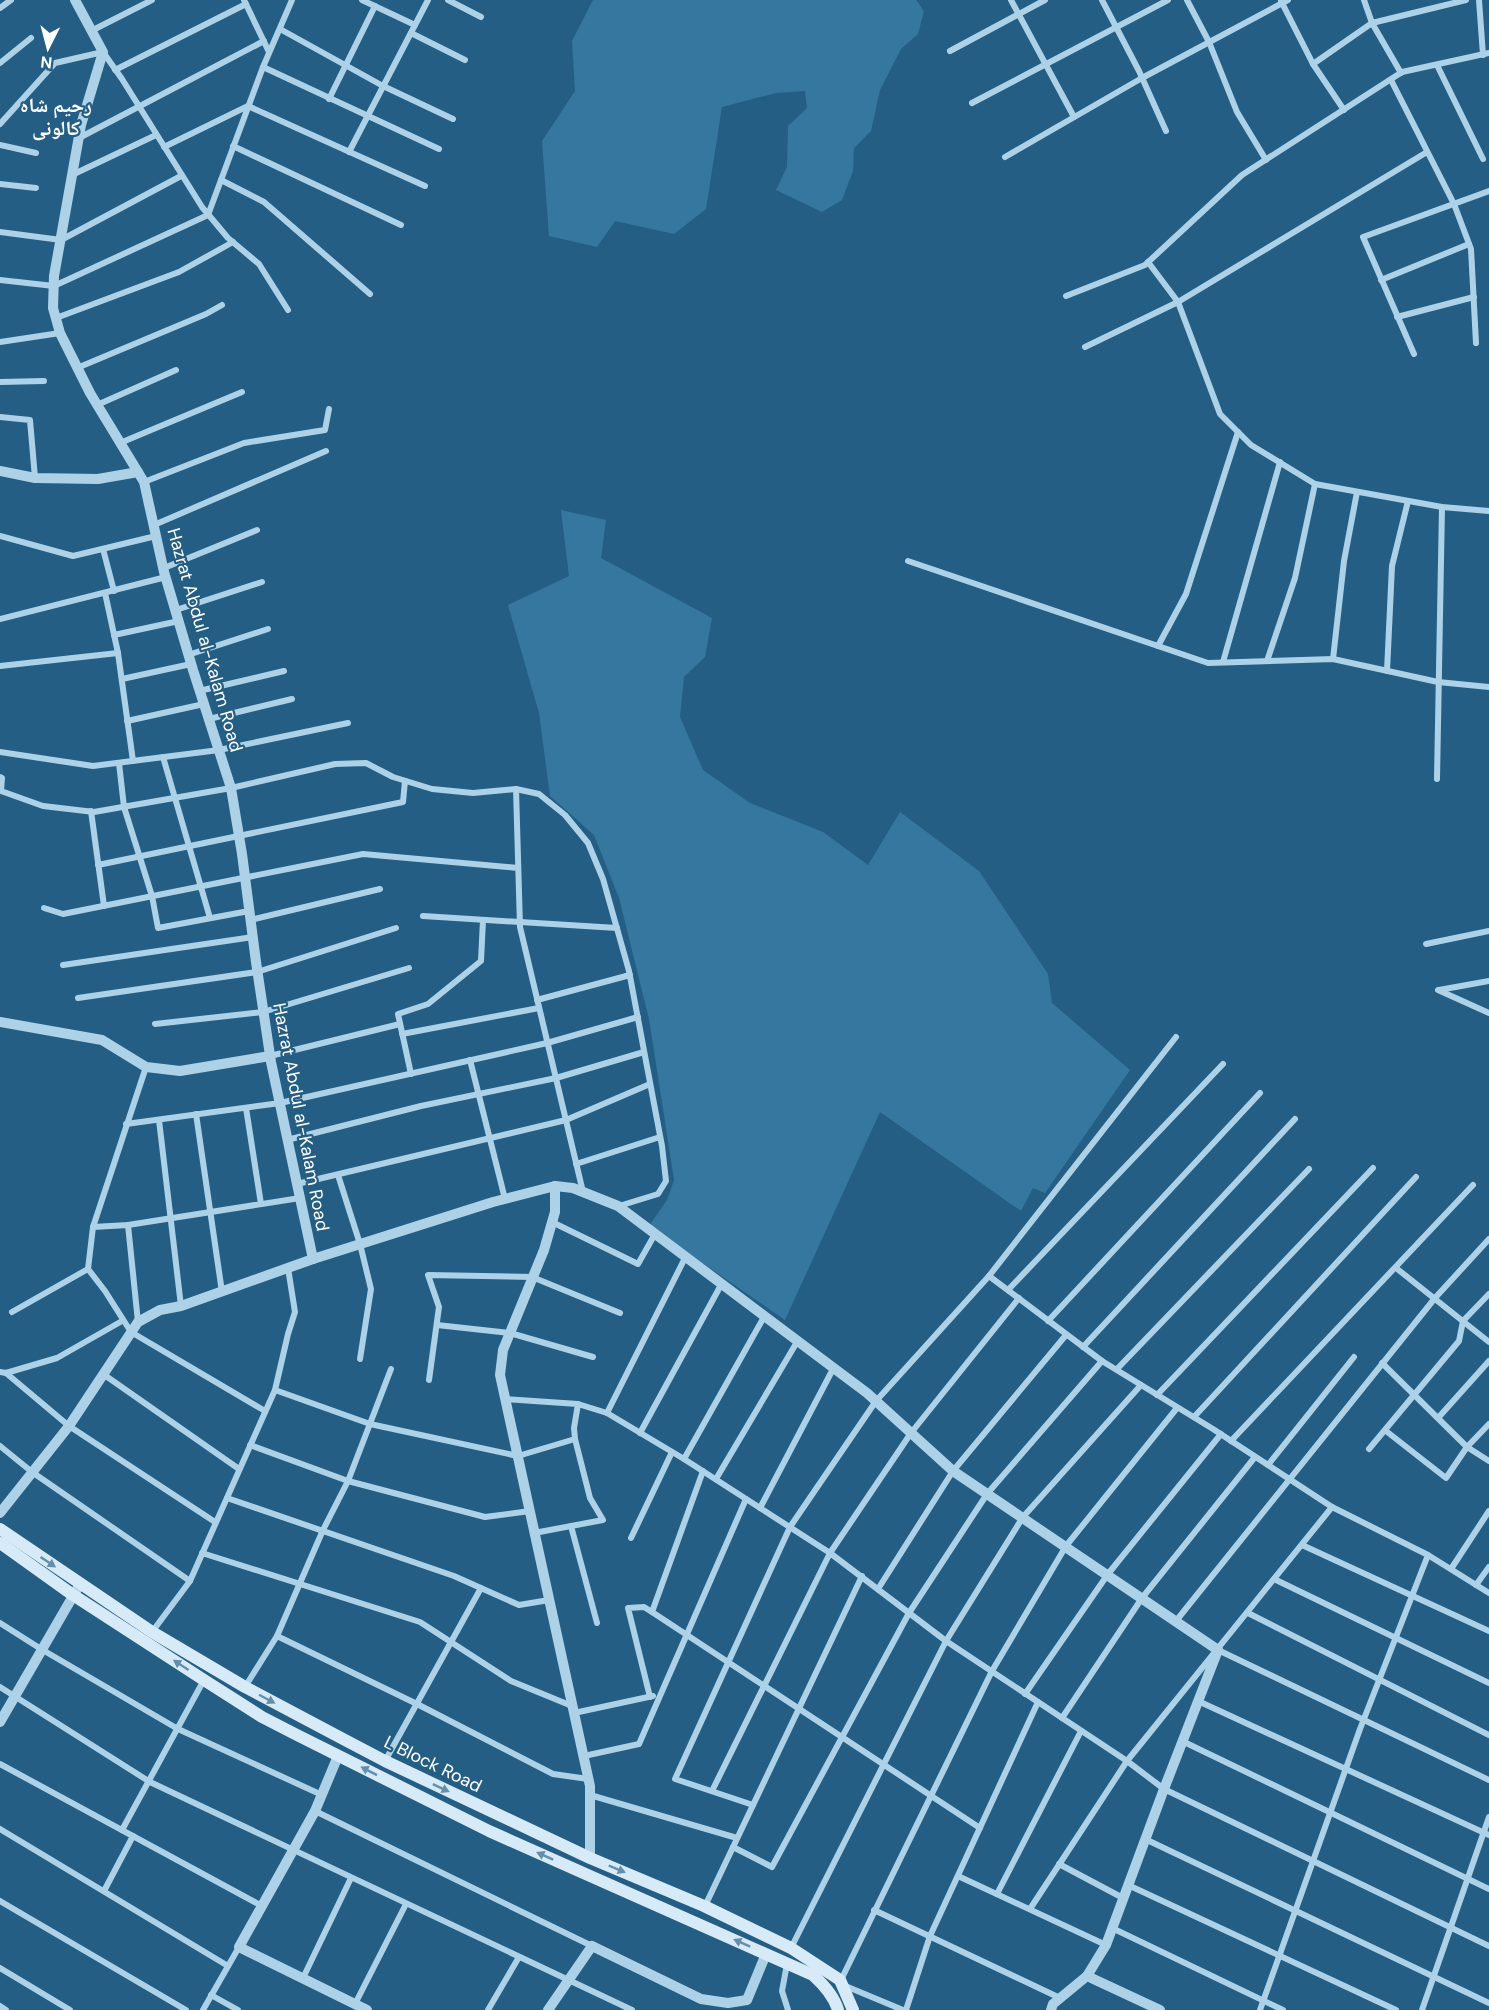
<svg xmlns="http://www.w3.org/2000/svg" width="1489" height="2010" viewBox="0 0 1489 2010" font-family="'DM Sans','Noto Naskh Arabic',sans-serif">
<rect width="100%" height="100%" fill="#245e84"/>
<g fill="#35779f">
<path d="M 593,0 L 916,0 L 924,11 L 918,34 L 901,49 L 880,90 L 871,131 L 854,148 L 853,171 L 842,200 L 822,212 L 776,190 L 787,167 L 788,126 L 807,108 L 805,91 L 776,93 L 722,107 L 706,209 L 674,234 L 615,221 L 597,247 L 549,236 L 542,141 L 575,91 L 572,41 Z"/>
<path d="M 561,510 L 606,520 L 601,558 L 712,618 L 705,657 L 684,677 L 680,717 L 703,770 L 750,803 L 823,832 L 868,865 L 900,812 L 979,871 L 1048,974 L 1052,1003 L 1130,1070 L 1045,1193 L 1033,1188 L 1021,1211 L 880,1112 L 785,1320 L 649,1226 L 667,1200 L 674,1180 L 649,1019 L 619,898 L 594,835 L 550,796 L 539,713 L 508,605 L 569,576 Z"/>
</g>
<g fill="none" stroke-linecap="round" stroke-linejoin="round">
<g stroke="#add2e8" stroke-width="6">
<path d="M 244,0 L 269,52"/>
<path d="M 362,0 L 415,25"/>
<path d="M 448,0 L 481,17"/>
<path d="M 1011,0 L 1074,117"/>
<path d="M 1102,0 L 1139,71 L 1166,131"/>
<path d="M 1187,0 L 1209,42 L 1237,112 L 1266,160"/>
<path d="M 1364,0 L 1372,23 L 1401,73"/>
<path d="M 1479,0 L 1483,55"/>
<path d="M 1281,1 L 1313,64 L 1344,110"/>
<path d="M 0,8 L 11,0"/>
<path d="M 280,29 L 383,86 L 453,119"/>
<path d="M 91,31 L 152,0"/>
<path d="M 411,33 L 465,60"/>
<path d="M 950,51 L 1045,0"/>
<path d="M 0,63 L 31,38"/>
<path d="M 1313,64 L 1372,23 L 1466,0"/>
<path d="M 1437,65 L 1483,159"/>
<path d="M 263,67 L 439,149"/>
<path d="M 115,70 L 246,4"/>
<path d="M 1391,80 L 1454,204 L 1471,249 L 1476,343"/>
<path d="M 329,99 L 375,6"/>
<path d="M 972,103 L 1168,0"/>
<path d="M 0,124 L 55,63 L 103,52 L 122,79 L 202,207 L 228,238 L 259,264 L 288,310"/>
<path d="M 79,138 L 264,41"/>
<path d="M 0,145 L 36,153"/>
<path d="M 233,146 L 401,225"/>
<path d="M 164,147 L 248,106 L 425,186"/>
<path d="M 349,152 L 428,0"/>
<path d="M 1005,157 L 1142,78 L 1288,0"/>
<path d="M 72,175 L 156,135"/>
<path d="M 221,180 L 264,202 L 370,294"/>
<path d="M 0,184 L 36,188"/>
<path d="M 0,232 L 61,240 L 181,176"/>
<path d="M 1148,262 L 1178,302 L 1220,414 L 1251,445 L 1315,484 L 1442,507 L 1489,511"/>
<path d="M 0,280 L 54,286 L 208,215 L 263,67 L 292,0"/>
<path d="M 1381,280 L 1469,244"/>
<path d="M 1066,296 L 1145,265 L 1242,175 L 1402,72 L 1489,53"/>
<path d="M 1397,317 L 1474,297"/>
<path d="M 56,318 L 179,272 L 233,242"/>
<path d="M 0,342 L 60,333"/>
<path d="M 1085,347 L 1178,302 L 1427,152"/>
<path d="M 1414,354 L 1363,237 L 1489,191"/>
<path d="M 77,368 L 206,314 L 222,305"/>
<path d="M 0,382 L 44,381"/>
<path d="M 97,405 L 176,370"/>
<path d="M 0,417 L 30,420 L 35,478"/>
<path d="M 120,443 L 242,392"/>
<path d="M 144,482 L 244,443 L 325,430 L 329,409"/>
<path d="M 154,525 L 326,451"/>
<path d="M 0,536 L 73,556 L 156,536"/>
<path d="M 103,549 L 114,591"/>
<path d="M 908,561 L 1208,663 L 1333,659 L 1438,682 L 1489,687"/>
<path d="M 164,568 L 257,530"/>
<path d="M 105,593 L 118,653 L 133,761"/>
<path d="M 176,610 L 262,582"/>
<path d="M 0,619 L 166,577"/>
<path d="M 114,635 L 179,621"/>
<path d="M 1158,646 L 1186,594 L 1238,432"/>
<path d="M 188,655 L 268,629"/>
<path d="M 1333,659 L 1344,561 L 1357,492"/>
<path d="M 1267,661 L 1295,578 L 1315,484"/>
<path d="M 1223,662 L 1280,462"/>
<path d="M 0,666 L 118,653"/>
<path d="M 1387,671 L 1392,566 L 1408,501"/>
<path d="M 122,679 L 191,664"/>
<path d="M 199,691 L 284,671"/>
<path d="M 209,719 L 292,699"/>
<path d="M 127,721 L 204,704"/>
<path d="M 0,752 L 93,766 L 219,750 L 348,723"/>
<path d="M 163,757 L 210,918"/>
<path d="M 119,763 L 124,807 L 152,896 L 158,928 L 249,911"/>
<path d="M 0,777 L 2,778 L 1,791 L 43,806 L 94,812 L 231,788 L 335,764 L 366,763 L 393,777 L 432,789 L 473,793 L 516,789 L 539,794 L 565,815 L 588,843 L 603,879 L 629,971 L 662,1146 L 666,1181 L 658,1194 L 619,1206"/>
<path d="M 1437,779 L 1442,507"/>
<path d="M 516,789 L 520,927 L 583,1192"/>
<path d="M 91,811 L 104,906"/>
<path d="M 98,865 L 403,802 L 405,781"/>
<path d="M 44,908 L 63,914 L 363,854 L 518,868"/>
<path d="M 423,916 L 617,928"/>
<path d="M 250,920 L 380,889"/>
<path d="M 1426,944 L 1489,931"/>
<path d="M 63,965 L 253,937"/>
<path d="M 1438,990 L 1489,1013"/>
<path d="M 1439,990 L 1489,981"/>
<path d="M 78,998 L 257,972 L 396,928"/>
<path d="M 537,1000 L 630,975"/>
<path d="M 155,1024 L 263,1012 L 409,968"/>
<path d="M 402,1034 L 539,1008"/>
<path d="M 270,1056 L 400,1024"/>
<path d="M 470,1060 L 505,1199"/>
<path d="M 146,1067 L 93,1227 L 88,1269 L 105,1291 L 131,1332 L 265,1411"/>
<path d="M 411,1074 L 398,1014 L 428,1004 L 481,961 L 483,920"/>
<path d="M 246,1108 L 261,1204"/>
<path d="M 196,1114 L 222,1292"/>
<path d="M 159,1120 L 181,1306"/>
<path d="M 126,1124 L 280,1103 L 547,1043 L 638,1017"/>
<path d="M 287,1140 L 421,1106 L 556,1078 L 644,1052"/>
<path d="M 576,1164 L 660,1137"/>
<path d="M 338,1175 L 360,1244 L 371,1289 L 360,1359"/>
<path d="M 297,1184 L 566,1120 L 650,1084"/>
<path d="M 552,1222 L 638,1264 L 655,1234"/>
<path d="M 128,1225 L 138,1322"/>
<path d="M 93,1227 L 128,1225 L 300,1198"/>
<path d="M 1396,1268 L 1489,1342"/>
<path d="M 989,1276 L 1102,1361 L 1213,1429 L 1332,1507 L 1428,1555 L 1489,1593"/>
<path d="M 1008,1290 L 1223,1064"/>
<path d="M 12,1312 L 88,1269"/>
<path d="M 1048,1321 L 1260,1093"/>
<path d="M 437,1325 L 510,1333 L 593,1357"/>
<path d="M 1083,1347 L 1295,1119"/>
<path d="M 1382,1363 L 1467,1447 L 1489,1461"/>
<path d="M 1117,1369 L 1309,1169"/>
<path d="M 0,1372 L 6,1373 L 57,1358 L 122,1321"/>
<path d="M 6,1373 L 69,1426 L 215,1522"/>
<path d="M 103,1374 L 239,1469"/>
<path d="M 429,1380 L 439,1307 L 428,1275 L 532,1277 L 620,1313"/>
<path d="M 275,1390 L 370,1424 L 518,1456 L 575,1439 L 590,1498 L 603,1520 L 534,1533"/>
<path d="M 1157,1395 L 1373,1168"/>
<path d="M 504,1399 L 578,1404"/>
<path d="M 607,1413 L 685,1258"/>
<path d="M 1194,1417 L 1416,1177"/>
<path d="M 1438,1418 L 1489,1361"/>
<path d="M 1386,1431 L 1446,1478 L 1467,1447 L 1489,1424"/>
<path d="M 640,1433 L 721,1285"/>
<path d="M 575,1439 L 574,1428 L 578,1404 L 607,1413 L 684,1459 L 830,1553 L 946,1641 L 1127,1761 L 1164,1789 L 1489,1946"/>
<path d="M 1231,1441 L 1473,1185"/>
<path d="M 250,1445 L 348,1481 L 485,1517 L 530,1511"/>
<path d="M 0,1446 L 32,1472 L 190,1581"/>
<path d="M 1369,1449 L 1459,1341 L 1463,1321 L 1489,1294"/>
<path d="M 684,1459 L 764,1317"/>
<path d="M 1268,1465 L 1354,1357"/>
<path d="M 716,1479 L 797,1342"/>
<path d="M 227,1498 L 454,1576 L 519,1605 L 549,1600"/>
<path d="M 760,1508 L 833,1369"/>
<path d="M 571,1526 L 597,1623"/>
<path d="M 631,1538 L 672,1452"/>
<path d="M 1302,1545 L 1489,1631"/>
<path d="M 202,1553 L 420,1622 L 511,1681 L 572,1706"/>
<path d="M 1451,1569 L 1489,1511"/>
<path d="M 1274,1579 L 1489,1683"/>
<path d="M 1476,1585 L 1489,1567"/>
<path d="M 878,1589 L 953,1471 L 1066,1335"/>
<path d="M 652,1612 L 703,1471"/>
<path d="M 1248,1613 L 1489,1735"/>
<path d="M 1176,1621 L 1435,1298 L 1489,1239"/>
<path d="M 0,1623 L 41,1649 L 178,1729 L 322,1795"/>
<path d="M 152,1632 L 190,1581 L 275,1390 L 288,1334 L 295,1312 L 288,1268"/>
<path d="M 277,1636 L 417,1704 L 553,1774 L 588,1779"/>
<path d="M 1218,1650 L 1489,1780"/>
<path d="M 0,1687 L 150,1782 L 632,2010"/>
<path d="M 245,1687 L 277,1636 L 323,1530 L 348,1481 L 391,1369"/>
<path d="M 1025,1694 L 1108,1574 L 1221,1434"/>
<path d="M 650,1697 L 628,1608 L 644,1607 L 652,1612 L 980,1828"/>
<path d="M 1198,1701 L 1489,1835"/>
<path d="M 574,1713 L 653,1696"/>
<path d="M 1062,1718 L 1142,1598 L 1255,1457"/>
<path d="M 1182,1741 L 1489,1889"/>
<path d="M 584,1756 L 639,1744 L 746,1499"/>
<path d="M 385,1761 L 481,1588"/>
<path d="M 0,1764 L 262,1906"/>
<path d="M 712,1791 L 830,1553 L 911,1433 L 1019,1298"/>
<path d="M 590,1795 L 737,1838"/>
<path d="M 753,1805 L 675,1779 L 790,1527 L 876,1401 L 989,1276 L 1176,1037"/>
<path d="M 315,1811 L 592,1946"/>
<path d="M 0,1829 L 228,1966"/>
<path d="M 122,1830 L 205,1678"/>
<path d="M 1145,1839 L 1489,2003"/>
<path d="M 733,1847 L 772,1867 L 909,1613 L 987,1494 L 1102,1361"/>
<path d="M 1059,1864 L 1123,1898"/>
<path d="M 958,1876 L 1106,1945"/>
<path d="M 1128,1885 L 1396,2010"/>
<path d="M 104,1891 L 133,1836"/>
<path d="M 997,1894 L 1081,1731"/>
<path d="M 0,1901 L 186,2010"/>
<path d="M 705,1906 L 862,1576"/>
<path d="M 1030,1909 L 1127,1761 L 1332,1507"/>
<path d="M 874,1910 L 1060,1998"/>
<path d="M 1112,1928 L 1283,2010"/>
<path d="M 791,1948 L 946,1641 L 1023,1517 L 1141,1385"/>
<path d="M 787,1964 L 782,1991 L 788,2010"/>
<path d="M 0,1968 L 70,2010"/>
<path d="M 303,1978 L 351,1878"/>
<path d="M 841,1980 L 992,1671 L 1066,1546 L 1177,1408"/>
<path d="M 843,1985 L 903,2010"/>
<path d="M 211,1995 L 238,2010"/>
<path d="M 355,2004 L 406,1904"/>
<path d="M 0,2006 L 6,2010"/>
<path d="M 203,2010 L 239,1947"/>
<path d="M 488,2010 L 519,1957"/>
<path d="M 906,2010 L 930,1936 L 1038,1702"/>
<path d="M 1260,2010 L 1360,1729 L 1428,1555"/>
<path d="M 1422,2010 L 1489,1817"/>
</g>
<g stroke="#add2e8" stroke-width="10">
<path d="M 75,0 L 103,52 L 81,125 L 54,276 L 53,308 L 60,333 L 90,393 L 144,482 L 164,572 L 193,670 L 231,788 L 242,854 L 256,962 L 271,1062 L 313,1259"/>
<path d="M 0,471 L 35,478 L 98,479 L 138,472"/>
<path d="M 0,1022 L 102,1040 L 146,1067 L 180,1071 L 270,1056"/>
<path d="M 555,1186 L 555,1212 L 544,1250 L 503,1350 L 500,1375 L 590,1786 L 590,1858"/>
<path d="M 0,1513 L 69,1426 L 138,1322 L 160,1310 L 181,1306 L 313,1259 L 493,1202 L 555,1186 L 573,1188 L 618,1206 L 867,1393 L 953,1471 L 1218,1650 L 1164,1789 L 1106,1945 L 1087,1976"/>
<path d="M 0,1722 L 80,1584"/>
<path d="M 338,1756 L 315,1811 L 239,1947 L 367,2010"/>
<path d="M 548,2010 L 592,1946 L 701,1999 L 728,2003 L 747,2000 L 766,1954"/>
<path d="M 1051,2010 L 1053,2004 L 1087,1976 L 1160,2010"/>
</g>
<g stroke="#d7eaf7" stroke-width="12">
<path d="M 0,1529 L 152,1632 L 245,1687 L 345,1740 L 385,1761 L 590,1858 L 704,1906 L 791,1948 L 840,1980 L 853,2010"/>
<path d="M 0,1543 L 73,1595 L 204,1680 L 262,1717 L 297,1735 L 489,1831 L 813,1975 C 824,1985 834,1996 838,2010"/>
</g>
</g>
<defs><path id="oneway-solid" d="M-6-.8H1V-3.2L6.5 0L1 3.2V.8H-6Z" transform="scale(1.5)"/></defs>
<g fill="#638fac">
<use href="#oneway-solid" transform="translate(48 1562) rotate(34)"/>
<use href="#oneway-solid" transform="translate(181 1665) rotate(-147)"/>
<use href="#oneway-solid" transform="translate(267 1699) rotate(28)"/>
<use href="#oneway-solid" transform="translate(369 1771) rotate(-153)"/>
<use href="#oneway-solid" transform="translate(441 1788) rotate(25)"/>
<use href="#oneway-solid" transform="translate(545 1856) rotate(-156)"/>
<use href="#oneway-solid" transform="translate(617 1869) rotate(23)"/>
<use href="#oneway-solid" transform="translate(742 1943) rotate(-156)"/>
</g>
<g text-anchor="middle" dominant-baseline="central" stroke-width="4.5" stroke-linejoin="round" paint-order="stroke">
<g font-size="18" fill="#fff" stroke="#245e84">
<text transform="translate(205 640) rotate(74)">Hazrat Abdul al-Kalam Road</text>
<text transform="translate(301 1117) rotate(79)">Hazrat Abdul al-Kalam Road</text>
<text transform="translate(433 1764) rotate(26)">L Block Road</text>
</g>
<g font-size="20" font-weight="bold" fill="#fff" stroke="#245e84">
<text x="56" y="105">رحیم شاہ<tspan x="56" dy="23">کالونی</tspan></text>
</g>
</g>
<g transform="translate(48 48) rotate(186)" stroke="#245e84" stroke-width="4.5" paint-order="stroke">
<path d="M0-4.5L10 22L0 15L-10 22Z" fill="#ffffff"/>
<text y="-9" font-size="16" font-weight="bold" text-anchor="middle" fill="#ffffff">N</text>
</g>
</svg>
